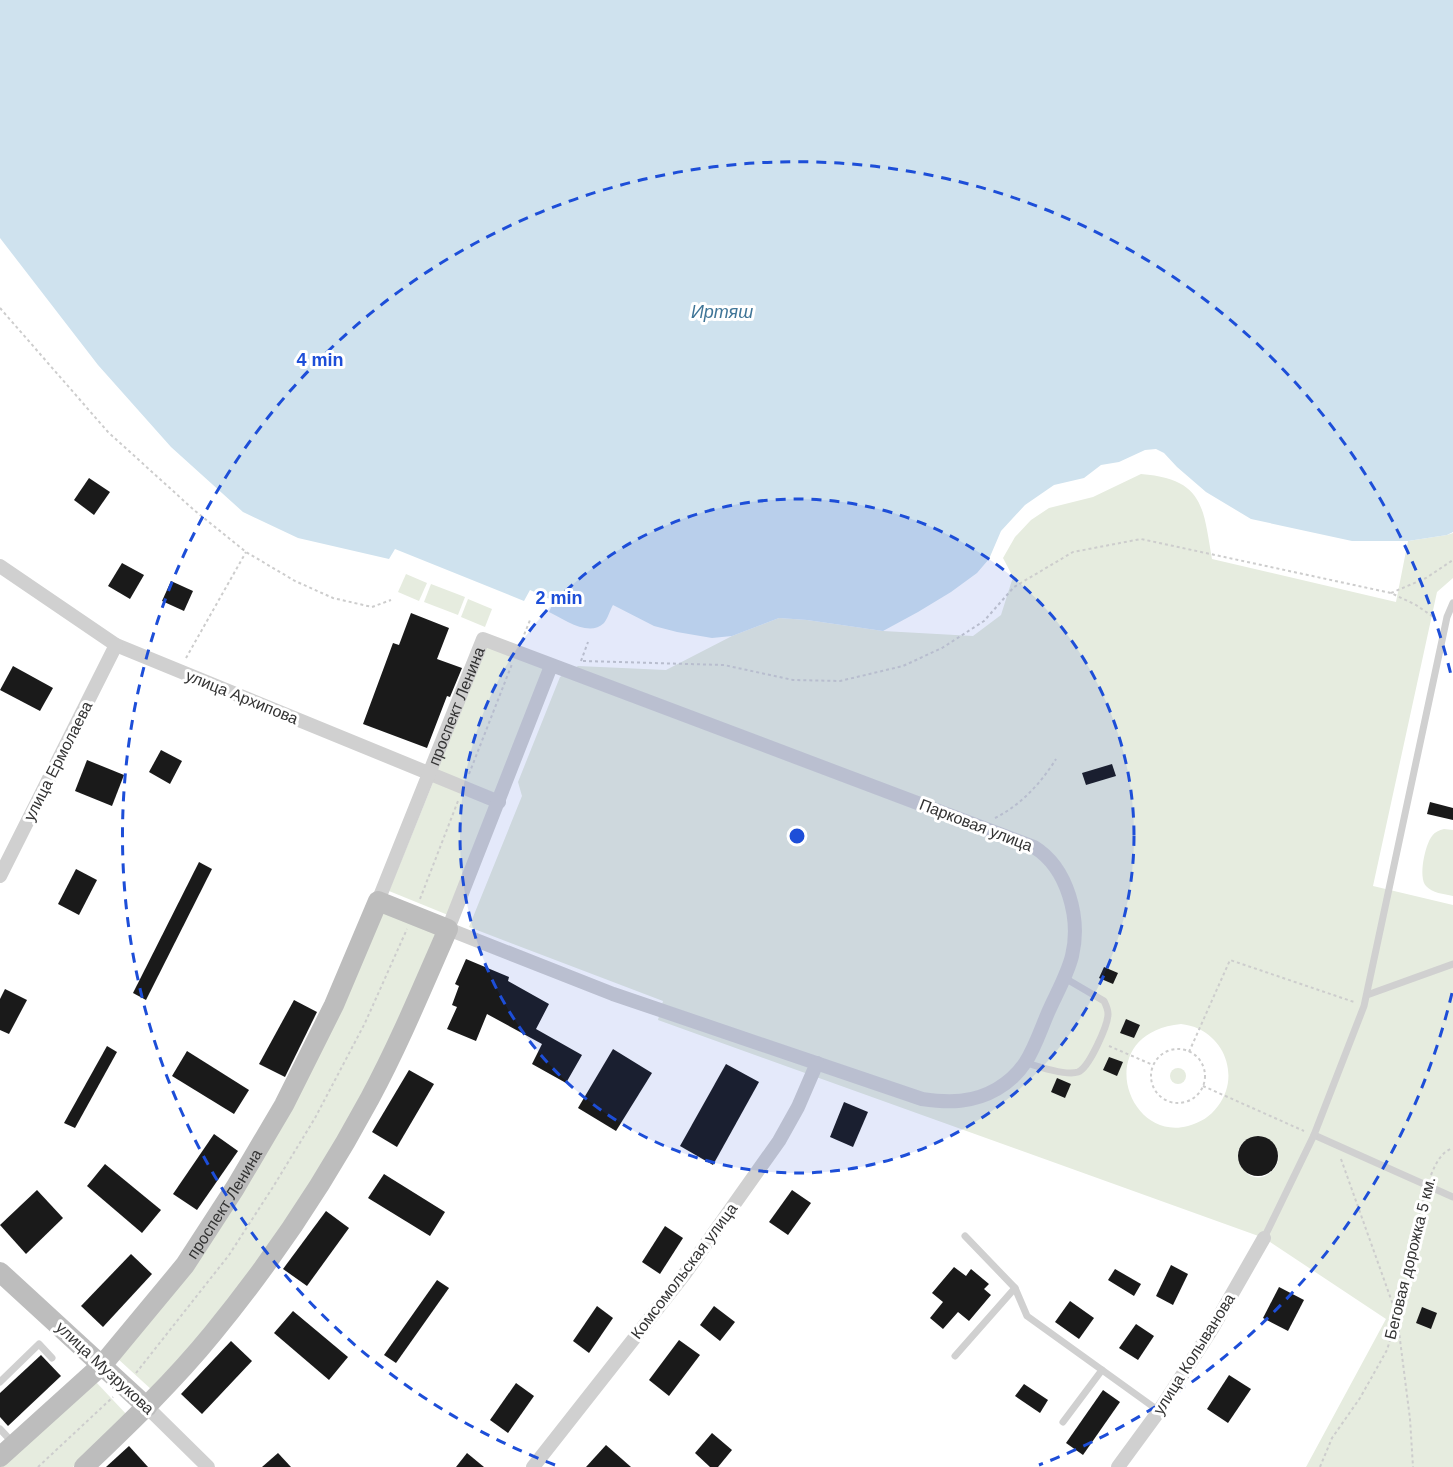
<svg xmlns="http://www.w3.org/2000/svg" width="1453" height="1467" viewBox="0 0 1453 1467" font-family="Helvetica,sans-serif">
<rect width="100%" height="100%" fill="#fff"/>
<g fill="#e6ecdf" fill-rule="evenodd">
<path d="M 1141,474 C 1204,479 1203,507 1212,559 L 1396,602 L 1408,541 L 1447,535 L 1453,533 L 1453,578 L 1437,592 L 1373,886 L 1453,905 L 1453,1467 L 1306,1467 L 1386,1319 L 1264,1238 L 658,1020 L 663,1001 L 469,927 L 522,796 L 518,782 L 560,677 L 578,666 L 666,670 L 732,636 L 779,618 L 807,620 L 883,631 L 973,636 L 1001,615 L 1013,577 L 1003,558 L 1015,537 L 1031,520 L 1049,508 L 1093,497 ZM 1181,1024 C 1187,1025 1193,1026 1199,1029 C 1228,1043 1238,1080 1218,1106 C 1210,1117 1201,1122 1188,1126 C 1126,1143 1091,1033 1181,1024 ZM 1260,1136 C 1276,1140 1286,1159 1271,1172 C 1245,1195 1218,1139 1260,1136 Z"/>
<path d="M 406,574 L 427,583 L 419,601 L 398,592 Z"/>
<path d="M 431,584 L 465,597 L 458,615 L 424,602 Z"/>
<path d="M 468,599 L 492,609 L 485,627 L 461,617 Z"/>
<path d="M 487,645 L 546,667 L 496,795 L 437,771 Z"/>
<path d="M 434,780 L 492,803 L 448,915 L 389,891 Z"/>
<path d="M 1444,829 L 1453,830 L 1453,896 C 1444,894 1432,893 1426,886 C 1418,877 1425,845 1432,836 C 1435,832 1439,830 1444,829 Z"/>
<path d="M 382,910 L 440,933 L 365,1096 L 265,1255 L 153,1391 L 117,1358 L 189,1267 Z"/>
<circle cx="1178" cy="1076" r="8"/>
<path d="M 95,1381 L 128,1416 L 73,1467 L 0,1467 Z"/>
</g>
<path fill="#cfe2ee" d="M 0,0 L 1453,0 L 1453,532 L 1447,535 L 1408,541 L 1352,541 L 1251,519 L 1206,492 L 1177,467 L 1164,453 L 1156,449 L 1145,450 L 1119,462 L 1101,465 L 1084,478 L 1054,485 L 1025,505 L 1001,531 L 989,559 L 977,573 L 951,592 L 918,612 L 883,631 L 807,620 L 779,618 L 732,636 L 712,638 L 677,632 L 654,626 L 613,605 C 610,610 608,618 604,623 C 589,638 564,619 549,612 L 554,601 L 530,590 L 524,601 L 395,549 L 389,559 L 298,538 L 243,512 L 171,447 L 98,365 L 0,238 Z"/>
<g fill="#1a1a1a">
<path d="M 89,478 L 110,492 L 94,515 L 74,500 Z"/>
<path d="M 122,563 L 144,575 L 130,599 L 108,586 Z"/>
<path d="M 171,581 L 193,591 L 184,611 L 162,601 Z"/>
<path d="M 411,613 L 449,628 L 437,659 L 462,668 L 450,697 L 447,696 L 427,748 L 363,724 L 393,643 L 399,645 Z"/>
<path d="M 13,666 L 53,688 L 40,711 L 0,690 Z"/>
<path d="M 161,750 L 182,761 L 170,784 L 149,772 Z"/>
<path d="M 87,760 L 124,775 L 112,806 L 75,791 Z"/>
<path d="M 1112,764 L 1116,776 L 1086,785 L 1082,773 Z"/>
<path d="M 1430,802 L 1453,808 L 1453,820 L 1427,814 Z"/>
<path d="M 199,862 L 212,869 L 146,1000 L 133,993 Z"/>
<path d="M 76,869 L 97,880 L 79,915 L 58,904 Z"/>
<path d="M 466,959 L 509,977 L 508,981 L 549,1004 L 536,1029 L 582,1055 L 566,1083 L 532,1064 L 542,1044 L 487,1014 L 476,1041 L 447,1029 L 457,1007 L 452,1005 L 459,986 L 455,984 Z"/>
<path d="M 1104,967 L 1118,973 L 1113,984 L 1099,978 Z"/>
<path d="M 5,989 L 27,1000 L 9,1034 L 0,1030 L 0,999 Z"/>
<path d="M 294,1000 L 317,1012 L 285,1077 L 259,1064 Z"/>
<path d="M 1126,1019 L 1140,1025 L 1134,1038 L 1120,1033 Z"/>
<path d="M 107,1046 L 117,1052 L 75,1128 L 64,1123 Z"/>
<path d="M 613,1049 L 652,1073 L 616,1131 L 578,1108 Z"/>
<path d="M 187,1051 L 249,1090 L 234,1114 L 172,1076 Z"/>
<path d="M 1109,1057 L 1123,1062 L 1117,1076 L 1103,1070 Z"/>
<path d="M 726,1064 L 759,1082 L 713,1165 L 680,1146 Z"/>
<path d="M 409,1070 L 434,1084 L 397,1147 L 372,1132 Z"/>
<path d="M 1057,1078 L 1071,1084 L 1065,1098 L 1051,1092 Z"/>
<path d="M 844,1102 L 868,1112 L 853,1147 L 830,1137 Z"/>
<path d="M 214,1134 L 238,1151 L 197,1210 L 173,1194 Z"/>
<circle cx="1258" cy="1156" r="20"/>
<path d="M 105,1164 L 161,1210 L 142,1233 L 87,1186 Z"/>
<path d="M 384,1174 L 445,1212 L 430,1236 L 368,1198 Z"/>
<path d="M 37,1190 L 63,1218 L 26,1254 L 0,1225 Z"/>
<path d="M 792,1190 L 811,1203 L 788,1235 L 769,1222 Z"/>
<path d="M 326,1211 L 349,1228 L 307,1286 L 283,1269 Z"/>
<path d="M 665,1226 L 683,1238 L 660,1274 L 642,1262 Z"/>
<path d="M 131,1254 L 152,1274 L 103,1327 L 81,1306 Z"/>
<path d="M 1171,1265 L 1188,1274 L 1173,1305 L 1156,1296 Z"/>
<path d="M 954,1267 L 966,1276 L 971,1269 L 989,1284 L 984,1289 L 991,1295 L 969,1321 L 958,1312 L 943,1329 L 930,1318 L 943,1302 L 932,1293 Z"/>
<path d="M 1115,1269 L 1141,1284 L 1134,1296 L 1108,1280 Z"/>
<path d="M 437,1280 L 449,1288 L 396,1363 L 384,1355 Z"/>
<path d="M 1279,1287 L 1304,1300 L 1288,1331 L 1263,1318 Z"/>
<path d="M 1070,1301 L 1094,1318 L 1079,1339 L 1055,1322 Z"/>
<path d="M 597,1306 L 613,1318 L 589,1353 L 573,1341 Z"/>
<path d="M 714,1306 L 735,1322 L 720,1341 L 700,1325 Z"/>
<path d="M 1422,1307 L 1437,1313 L 1431,1329 L 1416,1323 Z"/>
<path d="M 293,1311 L 348,1357 L 329,1380 L 274,1333 Z"/>
<path d="M 1136,1324 L 1154,1336 L 1138,1360 L 1119,1348 Z"/>
<path d="M 679,1340 L 700,1355 L 669,1396 L 649,1380 Z"/>
<path d="M 231,1341 L 252,1361 L 202,1414 L 181,1394 Z"/>
<path d="M 41,1355 L 61,1376 L 8,1426 L 0,1417 L 0,1393 Z"/>
<path d="M 1229,1375 L 1251,1389 L 1228,1423 L 1207,1409 Z"/>
<path d="M 516,1383 L 534,1396 L 508,1433 L 490,1420 Z"/>
<path d="M 1024,1384 L 1048,1400 L 1040,1413 L 1015,1396 Z"/>
<path d="M 1103,1390 L 1120,1402 L 1083,1455 L 1066,1443 Z"/>
<path d="M 712,1433 L 732,1450 L 718,1467 L 710,1467 L 695,1453 Z"/>
<path d="M 606,1445 L 631,1467 L 586,1467 Z"/>
<path d="M 129,1446 L 148,1467 L 106,1467 Z"/>
<path d="M 278,1453 L 291,1467 L 262,1467 Z"/>
<path d="M 467,1453 L 484,1467 L 456,1467 Z"/>
</g>
<g fill="none" stroke-linecap="round" stroke-linejoin="round">
<g stroke="#cdcdcd" stroke-width="2" stroke-dasharray="3 3" stroke-linecap="butt">
<path d="M 0,308 L 108,432 L 194,510 L 246,552 L 295,581 L 333,598 L 372,607 L 391,600"/>
<path d="M 1391,593 L 1426,578 L 1453,560"/>
<path d="M 522,640 L 530,620"/>
<path d="M 186,658 L 246,552"/>
<path d="M 581,661 L 588,642"/>
<path d="M 583,661 L 724,665 L 793,680 L 840,681 L 903,666 L 942,648 L 984,621 L 1014,587 L 1073,552 L 1141,539 L 1391,593 L 1416,605 L 1435,618"/>
<path d="M 469,774 L 512,664"/>
<path d="M 995,818 C 1021,805 1041,783 1056,759"/>
<path d="M 420,899 L 458,801"/>
<path d="M 1109,1046 L 1153,1065"/>
<circle cx="1178" cy="1076" r="27"/>
<path d="M 1189,1052 L 1230,960 L 1354,1002"/>
<path d="M 1203,1086 L 1304,1131"/>
<path d="M 1341,1159 L 1397,1316 L 1410,1419 L 1413,1467"/>
<path d="M 1431,1175 C 1436,1163 1441,1152 1453,1148"/>
<path d="M 136,1373 L 229,1255 L 273,1187 L 315,1118 L 365,1023 L 407,929"/>
<path d="M 38,1467 L 113,1397"/>
<path d="M 1320,1467 L 1332,1438 L 1360,1398 L 1387,1350 L 1412,1267 L 1416,1229 L 1425,1194"/>
</g>
<g stroke="#d0d0d0" stroke-width="7">
<path d="M 1367,995 L 1453,964"/>
<path d="M 1027,1063 C 1039,1067 1066,1076 1078,1072 C 1089,1068 1108,1025 1108,1014 C 1108,1009 1106,1005 1104,1001 L 1063,977"/>
<path d="M 1314,1135 L 1453,1197"/>
<path d="M 965,1236 L 1015,1288 L 1027,1316 L 1159,1411"/>
<path d="M 1264,1238 L 1314,1135 L 1364,1006 L 1447,617 L 1453,603"/>
<path d="M 955,1356 L 1015,1288"/>
<path d="M 0,1382 L 39,1344 L 52,1358"/>
<path d="M 1063,1422 L 1102,1370"/>
<path d="M 0,1429 L 13,1443"/>
</g>
<g stroke="#d0d0d0" stroke-width="14">
<path d="M 0,566 L 116,645 L 499,802"/>
<path d="M 0,876 L 116,645"/>
<path id="s1" d="M 378,901 L 483,639 L 1034,847 C 1068,868 1081,919 1072,956 C 1067,976 1055,996 1047,1015 C 1034,1046 1028,1071 997,1089 C 973,1103 949,1103 922,1099 L 613,994 L 448,929 L 551,666"/>
<path d="M 147,1407 L 208,1467"/>
<path d="M 533,1467 L 684,1275 L 779,1141 L 798,1107 L 817,1063"/>
<path d="M 1118,1467 L 1159,1411 L 1212,1329 L 1264,1238"/>
</g>
<g stroke="#bdbdbd" stroke-width="20">
<path d="M 0,1272 L 147,1407"/>
<path id="s2" d="M 0,1457 L 103,1364 L 185,1265 L 235,1188 L 284,1105 L 334,1005 L 378,901 L 448,929 C 423,986 399,1044 370,1098 C 326,1180 272,1261 213,1333 C 174,1381 129,1424 84,1467"/>
</g>
</g>
<circle cx="797" cy="836" r="337" fill="#1d4ed8" fill-opacity=".12"/>
<g fill="none" stroke="#1d4ed8" stroke-width="3" stroke-dasharray="10 8">
<circle cx="797" cy="836" r="337"/>
<path d="M1452 993A674 674 0 0 1 1039 1465M555 1465A674 674 0 1 1 1452 679"/>
</g>
<g text-anchor="middle" dominant-baseline="central" stroke-width="6" stroke-linejoin="round" paint-order="stroke">
<g font-size="16" fill="#333" stroke="#fff">
<text transform="translate(242 697) rotate(22)">улица Архипова</text>
<text stroke="none"><textPath href="#s1" startOffset="210">проспект Ленина</textPath></text>
<text transform="translate(58 761) rotate(-63)">улица Ермолаева</text>
<text transform="translate(976 825) rotate(21)">Парковая улица</text>
<text stroke="none"><textPath href="#s2" startOffset="340">проспект Ленина</textPath></text>
<text transform="translate(1410 1258) rotate(-76)">Беговая дорожка 5 км.</text>
<text transform="translate(684 1271) rotate(-53)">Комсомольская улица</text>
<text transform="translate(1194 1354) rotate(-58)">улица Колыванова</text>
<text transform="translate(105 1368) rotate(43)">улица Музрукова</text>
</g>
<g font-size="18" font-style="italic" fill="#3f7597" stroke="#fff">
<text x="722" y="312">Иртяш</text>
</g>
</g>
<circle cx="797" cy="836" r="9" fill="#1d4ed8" stroke="#fff" stroke-width="3"/>
<g font-size="18" text-anchor="middle" font-weight="bold" fill="#1d4ed8" stroke="#fff" stroke-width="6" stroke-linejoin="round" paint-order="stroke">
<text x="320" y="366">4 min</text>
<text x="559" y="604">2 min</text>
</g>
</svg>
